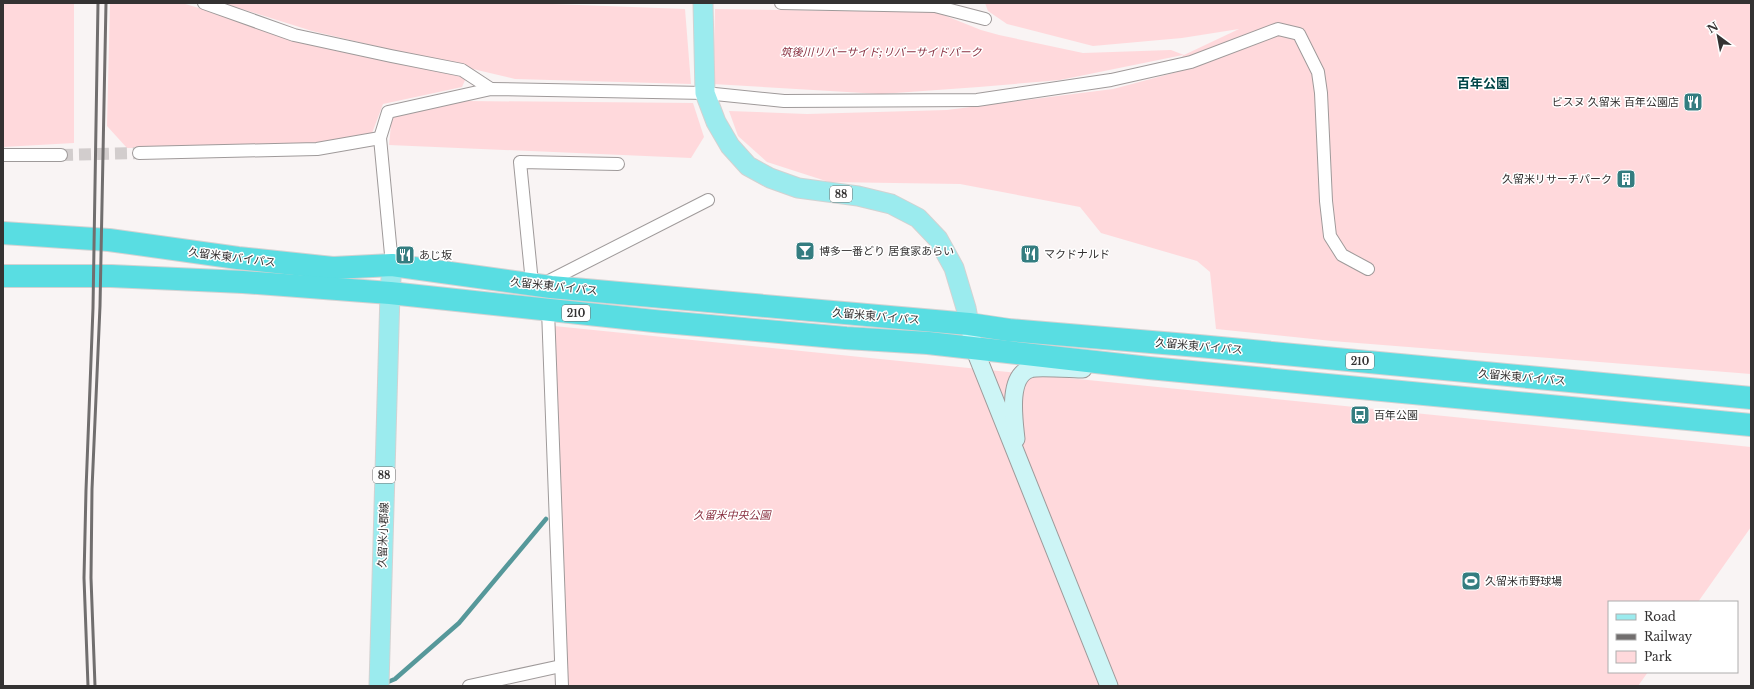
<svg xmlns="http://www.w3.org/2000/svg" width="1754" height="689" viewBox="0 0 1754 689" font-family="'Libre Baskerville','Noto Sans JP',serif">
<rect width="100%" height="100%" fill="#f9f4f4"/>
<g fill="#ffd9dc">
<path d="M 3,3 L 74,3 L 74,143 L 3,147 Z"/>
<path d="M 110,3 L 182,3 L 280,32 L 466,78 L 462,87 L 383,104 L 371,136 L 303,147 L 127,148 L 107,126 Z"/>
<path d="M 223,3 L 526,3 L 685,9 L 691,84 L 515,79 L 312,31 Z"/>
<path d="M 985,3 L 1751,3 L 1751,374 L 1332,341 L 1216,329 L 1210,272 L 1197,261 L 1101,233 L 1080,207 L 960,184 L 829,182 L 767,162 L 738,136 L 729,111 L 807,114 L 947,110 L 1113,89 L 1177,72 L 1183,55 L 1060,80 L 979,87 L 881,94 L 713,84 L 715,9 L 936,12 L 981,30 L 999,35 L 1083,53 L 1171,50 L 1184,55 L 1239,29 L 1182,38 L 1093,46 L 1007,24 L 988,11 Z"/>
<path d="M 467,101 L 693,103 L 704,137 L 691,158 L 389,145 L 392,115 Z"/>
<path d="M 554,326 L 1751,447 L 1751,527 L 1698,602 L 1609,602 L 1609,672 L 1648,672 L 1638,686 L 567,686 Z"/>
</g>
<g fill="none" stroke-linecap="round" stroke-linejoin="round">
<path stroke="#56989a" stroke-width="4.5" d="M 383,684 L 395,679 L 459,623 L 546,519"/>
<path stroke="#d2cdcd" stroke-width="12" stroke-dasharray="12 6" stroke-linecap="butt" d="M 61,155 L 139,153"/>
<g stroke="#9f9a9a" stroke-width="14">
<g id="street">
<path d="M 204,3 L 294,35 L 391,56 L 462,70 L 491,89"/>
<path d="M 781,3 L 935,6 L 985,19"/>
<path d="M 139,153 L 317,149 L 380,138"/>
<path d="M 3,155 L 61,155"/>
<path d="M 392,265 L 380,138 L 388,112 L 491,89 L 705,93 L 784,101 L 977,100 L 1111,80 L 1191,62 L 1278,29 L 1299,34 L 1318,72 L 1321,93 L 1326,201 L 1330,236 L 1342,255 L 1368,269"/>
<path d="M 532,283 L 520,162 L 618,164"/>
<path d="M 543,284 L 708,200"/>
<path d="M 548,310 L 562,686"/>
<path d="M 469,686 L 561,666"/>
</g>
</g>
<g stroke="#9f9a9a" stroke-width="19">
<g id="secondary">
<path d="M 969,324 L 974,348 L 1109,686"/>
<path d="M 1016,439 C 1014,420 1007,376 1030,369 C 1037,366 1073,369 1083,369"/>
</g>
</g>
<g stroke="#d2d2d2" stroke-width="21">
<g id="primary">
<path d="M 703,3 L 705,93 L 716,122 L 730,146 L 748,166 L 770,178 L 798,188 L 858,196 L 891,204 L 918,218 L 938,239 L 954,268 L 966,308 L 969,324"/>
<path d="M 379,686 L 390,293 L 392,265"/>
</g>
</g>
<g stroke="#d2d2d2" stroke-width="24">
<g id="highway">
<path d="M 3,233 L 109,240 L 238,258 L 333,268 L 392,265 L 551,287 L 969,324 L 1009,330 L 1199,346 L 1751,398"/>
<path d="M 3,276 L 111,276 L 243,282 L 390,293 L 654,321 L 846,338 L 928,343 L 1149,368 L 1751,425"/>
</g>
</g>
<use href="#street" stroke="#fff" stroke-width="12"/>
<use href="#secondary" stroke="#cdf5f6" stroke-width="17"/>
<use href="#primary" stroke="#9bebee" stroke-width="19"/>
<use href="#highway" stroke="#59dde2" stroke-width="22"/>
<g stroke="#716e6e" stroke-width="3">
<path d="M 88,686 L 84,578 L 86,490 L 93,308 L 98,3"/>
<path d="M 95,686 L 91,578 L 92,489 L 100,306 L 106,3"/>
</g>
</g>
<defs>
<g id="restaurant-square" transform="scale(1)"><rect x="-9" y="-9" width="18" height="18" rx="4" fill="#347d80" stroke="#fff"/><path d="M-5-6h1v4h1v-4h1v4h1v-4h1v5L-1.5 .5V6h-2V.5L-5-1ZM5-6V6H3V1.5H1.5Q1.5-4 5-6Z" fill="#fff"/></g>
<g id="building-square" transform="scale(1)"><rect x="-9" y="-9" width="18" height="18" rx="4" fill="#347d80" stroke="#fff"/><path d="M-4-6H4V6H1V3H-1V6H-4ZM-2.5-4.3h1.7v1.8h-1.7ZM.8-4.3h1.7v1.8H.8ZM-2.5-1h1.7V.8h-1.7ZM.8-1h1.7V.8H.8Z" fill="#fff"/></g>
<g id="bar-square" transform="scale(1)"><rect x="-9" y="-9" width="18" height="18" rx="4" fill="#347d80" stroke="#fff"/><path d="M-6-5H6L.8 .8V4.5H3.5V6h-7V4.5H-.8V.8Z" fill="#fff"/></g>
<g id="bus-square" transform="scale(1)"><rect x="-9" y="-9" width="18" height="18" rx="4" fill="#347d80" stroke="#fff"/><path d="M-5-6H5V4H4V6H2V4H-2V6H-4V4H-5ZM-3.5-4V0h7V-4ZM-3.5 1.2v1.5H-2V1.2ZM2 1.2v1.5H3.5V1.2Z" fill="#fff"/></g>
<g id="stadium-square" transform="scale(1)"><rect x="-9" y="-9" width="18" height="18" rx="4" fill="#347d80" stroke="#fff"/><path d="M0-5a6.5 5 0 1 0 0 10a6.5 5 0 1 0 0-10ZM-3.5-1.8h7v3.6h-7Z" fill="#fff"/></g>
</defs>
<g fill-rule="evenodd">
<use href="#restaurant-square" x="1693" y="102"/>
<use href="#building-square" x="1626" y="179"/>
<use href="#bar-square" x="805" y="251"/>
<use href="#restaurant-square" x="1030" y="254"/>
<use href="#restaurant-square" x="405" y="255"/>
<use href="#bus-square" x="1360" y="415"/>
<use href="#stadium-square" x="1471" y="581"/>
</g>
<g text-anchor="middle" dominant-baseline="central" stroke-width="3" stroke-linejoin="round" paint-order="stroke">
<g fill="#fff" stroke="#717070" stroke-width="1">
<rect x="830" y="186" width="22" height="16" rx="3"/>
<rect x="562" y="305" width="28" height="16" rx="3"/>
<rect x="1346" y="353" width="28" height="16" rx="3"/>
<rect x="373" y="467" width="22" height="16" rx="3"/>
</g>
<g font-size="10" font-weight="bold" fill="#343232">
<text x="841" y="194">88</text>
<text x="576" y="313">210</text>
<text x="1360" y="361">210</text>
<text x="384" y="475">88</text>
</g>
<g font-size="11" font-style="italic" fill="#893141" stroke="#fff">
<text x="881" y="52">筑後川リバーサイド;リバーサイドパーク</text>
<text x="732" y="515">久留米中央公園</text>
</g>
<g font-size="11" fill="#343232" stroke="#fff" text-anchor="start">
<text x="1679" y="102" text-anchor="end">ビスヌ 久留米 百年公園店</text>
<text x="1612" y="179" text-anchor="end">久留米リサーチパーク</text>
<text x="819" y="251">博多一番どり 居食家あらい</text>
<text x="1044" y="254">マクドナルド</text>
<text x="419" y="255">あじ坂</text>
<text x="1374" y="415">百年公園</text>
<text x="1485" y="581">久留米市野球場</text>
</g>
<g font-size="11" fill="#343232" stroke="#fff">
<text transform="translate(232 257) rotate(7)">久留米東バイパス</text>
<text transform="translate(554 286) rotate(6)">久留米東バイパス</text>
<text transform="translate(876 316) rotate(5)">久留米東バイパス</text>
<text transform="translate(1199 346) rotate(5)">久留米東バイパス</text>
<text transform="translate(1522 377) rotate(5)">久留米東バイパス</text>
<text transform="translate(383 535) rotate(-88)">久留米小郡線</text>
</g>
<g font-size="13" font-weight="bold" fill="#004547" stroke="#fff">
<text x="1483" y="83">百年公園</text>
</g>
</g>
<rect width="1754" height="689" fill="none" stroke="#343232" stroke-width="8"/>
<rect x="1608" y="601" width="130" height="72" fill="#ffffff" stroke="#aeadad"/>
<rect x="1616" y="614" width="20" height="6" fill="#9bebee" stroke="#aeadad"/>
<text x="1644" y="621" font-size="12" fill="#343232">Road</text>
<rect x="1616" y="634" width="20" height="6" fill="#716e6e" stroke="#aeadad"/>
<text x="1644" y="641" font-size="12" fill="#343232">Railway</text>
<rect x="1616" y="651" width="20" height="12" fill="#ffd9dc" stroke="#aeadad"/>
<text x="1644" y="661" font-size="12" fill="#343232">Park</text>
<g transform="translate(1718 36) rotate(328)" stroke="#ffffff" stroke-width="3" paint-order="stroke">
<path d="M0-3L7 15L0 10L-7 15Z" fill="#343232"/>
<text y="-6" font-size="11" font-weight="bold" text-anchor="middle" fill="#343232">N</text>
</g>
</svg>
